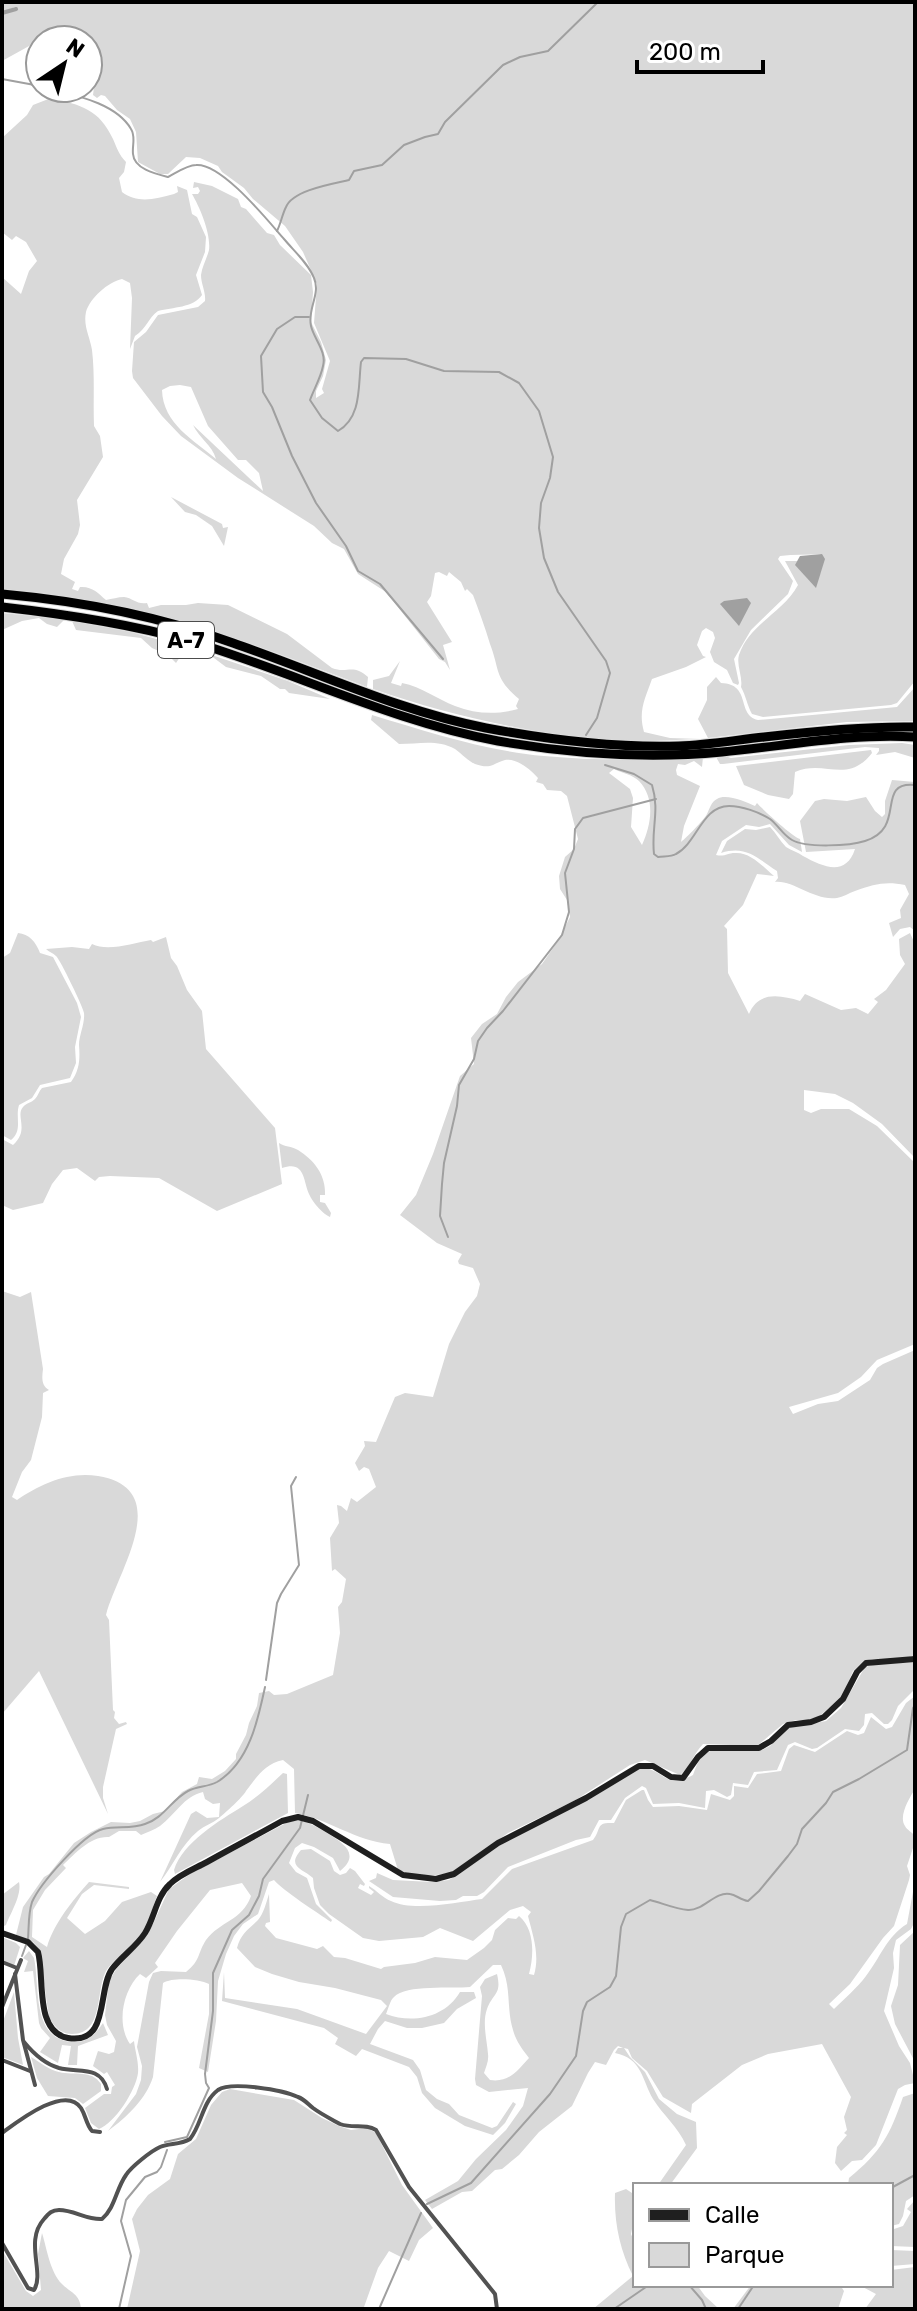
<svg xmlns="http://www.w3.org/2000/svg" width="917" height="2311" viewBox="0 0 917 2311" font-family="Rubik,sans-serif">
<rect width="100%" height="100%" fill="#fff"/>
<g fill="#d9d9d9" fill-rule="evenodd">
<path d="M 2,2 L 915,2 L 915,681 L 897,703 L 891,705 L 763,717 L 752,714 C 747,705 746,696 741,687 C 743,677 736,665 739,655 C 749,624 783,613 798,585 L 785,561 L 798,561 L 796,566 L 822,554 C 808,555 794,554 780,556 L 778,559 L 793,581 L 788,594 L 751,630 L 734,659 L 739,683 L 738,685 L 733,683 L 727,670 L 714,662 L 710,652 L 715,638 L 713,632 L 706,628 L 702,631 L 697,645 L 703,656 L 706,657 L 686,667 L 652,679 C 645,699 638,711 644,732 L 670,738 L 701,739 C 672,740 643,742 614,740 C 534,735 448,715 373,689 L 373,680 L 389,676 L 400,661 L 391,683 L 401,686 L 402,683 C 422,687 437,699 455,706 C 476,714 496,715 518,709 L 516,706 L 519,699 C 494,678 500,670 490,644 C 485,627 479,611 473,595 L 467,589 L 465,591 L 461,582 L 449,572 L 447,576 L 439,572 L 435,573 L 431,596 L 427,602 L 452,642 L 443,645 L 450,670 L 445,662 L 439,659 L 386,592 L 358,574 L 344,549 L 332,543 L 314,526 L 238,478 L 181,436 L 162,416 L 133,378 L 132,371 L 134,342 L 146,332 L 158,315 L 198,307 L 205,301 C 206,292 201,284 201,275 C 202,267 207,258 209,250 C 211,233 200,208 192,194 L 198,194 L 200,191 L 198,187 L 193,188 L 194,182 L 212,186 L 238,199 L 241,207 L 246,209 L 267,233 L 274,235 L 280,245 L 311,275 L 313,292 L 311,322 L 321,342 L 326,360 L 323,376 L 316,391 L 316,398 L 324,393 L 322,389 L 330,361 L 314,323 L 317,284 L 303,252 L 285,226 L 253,199 L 244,188 L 222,172 L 218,166 L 200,158 L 186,157 L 168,174 L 160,174 L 138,162 L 136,132 L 130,119 L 117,110 L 105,96 L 101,95 L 97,98 L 93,95 L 94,87 L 88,62 L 88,40 L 63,40 L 61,38 L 40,40 L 2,61 L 2,15 L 18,9 L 15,7 L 2,12 ZM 180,385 L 191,387 L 208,426 L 238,460 L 246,460 L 259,473 L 263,491 L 193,425 C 199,438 212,445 216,459 C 194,440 163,424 162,390 L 170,386 Z"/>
<path d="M 51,98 C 81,105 99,109 113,139 C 117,148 119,155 126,162 L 124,172 L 119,178 L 122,192 C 138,204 155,199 174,194 L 178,192 L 177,186 L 187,190 L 192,214 L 197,217 L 206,237 L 205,252 L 196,275 L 202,295 C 193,308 173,307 158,311 C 148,318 147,328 135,336 L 130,349 L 132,298 L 130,283 L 122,279 C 108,282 90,298 86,312 C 83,326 90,337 92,350 C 95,375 93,401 94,426 L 100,436 L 103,457 L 77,500 L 80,525 L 78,534 L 64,559 L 61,574 L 75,582 L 72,589 L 78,591 L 80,587 C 92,586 98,593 106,600 C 112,599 118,597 124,597 C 133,598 137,605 147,603 L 149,608 L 161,605 L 186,605 L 198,603 L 228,605 L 287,634 L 332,668 C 347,674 353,663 368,677 L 367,687 C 306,664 245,640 183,622 C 124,606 63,594 2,589 L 2,277 L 21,294 L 29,271 L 37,261 L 26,242 L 16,236 L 12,240 L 2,232 L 2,138 L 27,115 L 33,105 Z"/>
<path d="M 171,497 L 222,524 L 223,528 L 228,527 L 224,546 L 212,526 L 196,515 L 185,512 Z"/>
<path d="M 2,613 L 65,619 L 57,627 L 47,624 L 39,618 L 22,621 L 2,630 Z"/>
<path d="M 72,621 L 131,632 L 200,651 L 288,681 L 330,699 L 289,693 L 285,689 L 280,689 L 261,676 L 226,667 L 210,655 L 191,657 L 186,654 L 180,657 L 176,663 L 168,655 L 152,648 L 141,638 L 76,630 Z"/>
<path d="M 716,677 L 721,683 C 752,684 736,715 758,720 L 897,707 L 915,687 L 915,721 L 847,722 L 708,738 L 698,719 L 707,700 L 707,687 Z"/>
<path d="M 372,715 C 428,732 486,751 544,756 C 597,761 650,760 703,757 L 702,767 L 694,761 L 685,765 L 678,764 L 676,770 L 677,775 L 700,786 L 684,826 L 681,842 C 686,838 704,820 707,814 C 710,808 711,802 717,799 C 726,793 746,802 755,806 L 757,803 C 762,809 793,837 800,839 L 802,852 L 789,845 L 770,824 L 759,827 L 746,825 L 722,841 L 716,855 C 725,857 727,853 735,853 C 751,852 763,867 774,876 L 757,874 L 743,905 L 724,926 L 727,929 L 728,973 L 749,1014 C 758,991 780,995 800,1001 L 805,994 L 841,1010 L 856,1008 L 868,1014 L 878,1002 L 874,999 L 886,990 L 905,964 L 900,955 L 899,939 L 910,933 L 915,944 L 915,1158 L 882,1124 L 853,1103 L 835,1094 L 804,1090 L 804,1110 L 811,1113 L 821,1109 L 849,1109 L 877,1126 L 915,1163 L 915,1344 L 877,1360 L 861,1377 L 838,1393 L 789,1407 L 793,1414 L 818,1404 L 838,1401 L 870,1380 L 877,1368 L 883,1364 L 915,1350 L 915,1655 L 903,1659 L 872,1659 L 865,1661 L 853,1671 L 844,1693 L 838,1701 L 818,1717 L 807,1720 L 796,1720 L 783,1724 L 757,1746 L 703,1744 C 693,1754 691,1767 680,1775 L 645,1760 L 630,1765 L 574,1801 L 508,1833 L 452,1872 C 436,1877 414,1876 398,1870 L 390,1844 C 355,1841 329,1819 295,1813 L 294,1769 L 283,1760 C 264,1764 256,1778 246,1791 C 242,1798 226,1812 219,1818 C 213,1823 204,1826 198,1831 C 181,1845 173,1866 160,1882 L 191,1814 L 196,1811 L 207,1818 L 219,1817 L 220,1803 L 213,1804 L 205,1799 L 203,1792 C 184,1796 175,1815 160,1826 C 154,1830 147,1832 141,1835 L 136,1831 L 119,1831 L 109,1837 C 90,1836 76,1853 63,1865 L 66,1868 L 45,1890 L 33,1910 L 32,1937 L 47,1947 C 54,1923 73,1900 89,1882 L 129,1887 L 129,1889 L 94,1885 L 82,1894 L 67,1918 L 85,1934 L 105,1921 L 122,1902 L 151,1892 L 157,1896 C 152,1908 150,1920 143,1931 C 134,1946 119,1955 108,1968 C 94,1987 106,2034 72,2034 C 60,2034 54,2026 49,2017 L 39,1949 L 33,1942 L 16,1935 L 23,1907 L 44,1877 L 49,1874 L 74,1843 L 91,1832 L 111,1822 L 130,1823 L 140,1821 L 153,1814 L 165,1811 L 182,1792 L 197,1784 L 199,1777 L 212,1779 L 225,1771 L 236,1759 L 236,1754 L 246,1735 L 249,1723 L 257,1706 L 259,1693 L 269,1691 L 274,1695 L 287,1694 L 333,1675 L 340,1633 L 338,1607 L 342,1602 L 346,1579 L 335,1569 L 332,1571 L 330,1538 L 339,1523 L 337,1505 L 341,1506 L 347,1511 L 351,1498 L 357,1502 L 376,1487 L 369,1469 L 364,1467 L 359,1471 L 355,1463 L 365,1446 L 364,1441 L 376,1442 L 395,1397 L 405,1393 L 433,1397 L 449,1344 L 465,1312 L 477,1296 L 480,1284 L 473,1268 L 459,1264 L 458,1261 L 462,1254 L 437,1243 L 400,1215 L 416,1195 L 433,1154 L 460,1076 L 474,1064 L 471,1038 L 482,1024 L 497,1014 L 506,997 L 518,982 L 542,964 L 558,941 L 570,917 L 567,900 L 560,889 L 559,876 L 565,857 L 574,849 L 578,839 L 567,796 L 561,791 L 547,790 L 543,784 L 536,782 L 538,778 C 531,770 517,758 505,760 C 493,763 492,770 475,764 C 468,761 462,754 455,749 C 437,739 419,744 399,744 L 371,720 ZM 614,769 C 622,773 633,775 639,781 C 656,799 651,825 642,845 L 631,827 L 633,798 L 630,789 L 609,773 Z"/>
<path d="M 902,743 L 915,745 L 915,758 L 895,752 L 876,755 L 879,751 L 879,748 L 865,747 L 723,764 L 720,764 L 716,757 L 722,755 L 731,758 L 849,745 Z"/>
<path d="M 871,750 L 872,753 C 847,785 825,759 795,772 L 793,794 L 789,799 L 768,795 L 744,785 L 736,766 Z"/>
<path d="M 892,780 L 915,782 L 915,931 L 910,927 L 900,929 L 893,937 L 889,923 L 901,918 L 900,910 L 909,894 L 905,885 C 886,881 874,884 855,891 C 849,893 843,897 837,898 C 813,901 794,880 775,882 L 778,878 L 777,871 C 757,858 746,845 721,853 L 727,841 L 745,829 L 756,830 L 770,827 C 776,833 780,841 786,847 C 792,851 798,852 803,856 C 823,867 846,877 855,849 L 806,852 L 800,821 L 815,801 L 824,799 L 847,801 L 866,797 L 875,811 L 882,817 L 885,814 L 885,801 Z"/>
<path d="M 18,933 C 29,934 36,942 40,953 L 53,957 L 77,1003 L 81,1017 L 75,1047 L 76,1063 L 70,1078 L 40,1085 L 32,1098 L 19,1105 C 15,1118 23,1130 11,1140 L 2,1135 L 2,958 L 10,953 Z"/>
<path d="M 166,937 L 171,958 L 177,966 L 187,990 L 202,1011 L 206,1049 L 275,1128 L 282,1184 L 217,1211 L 159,1178 L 110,1176 L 99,1177 L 95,1181 L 77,1168 L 63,1170 L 52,1184 L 43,1203 L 13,1210 L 2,1205 L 2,1139 L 13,1145 C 30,1130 15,1116 23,1107 C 26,1103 31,1103 35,1099 C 38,1096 39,1091 42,1088 L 71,1082 C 80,1070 80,1058 79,1045 C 79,1035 85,1024 84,1013 C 84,1009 60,959 56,956 C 53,953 49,952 46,949 L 72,947 L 89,949 L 92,944 C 108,952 133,943 151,940 L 153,942 Z"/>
<path d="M 279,1143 C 285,1147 291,1146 298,1150 C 314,1160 326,1175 325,1195 L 320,1195 L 320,1202 L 325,1203 L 331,1213 L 330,1217 C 323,1214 313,1203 309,1194 C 303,1180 305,1160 282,1168 Z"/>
<path d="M 2,1291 L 20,1297 L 31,1292 L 43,1369 C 42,1377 41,1386 49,1390 L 43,1393 L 42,1417 L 31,1460 L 22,1472 L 12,1497 L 17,1500 C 40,1484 69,1471 98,1476 C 176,1489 117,1572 106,1615 L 109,1620 L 113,1710 L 115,1712 L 114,1718 L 119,1724 L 126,1722 L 127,1724 L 116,1729 L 103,1787 L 103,1798 L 108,1814 L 39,1671 L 2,1714 Z"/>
<path d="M 915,1662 L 915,1689 L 898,1706 L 892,1720 L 888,1724 L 884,1724 L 872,1713 L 865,1714 L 864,1725 L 859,1731 L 845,1729 L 817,1748 L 812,1749 L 795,1742 L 788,1745 L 777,1770 L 754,1772 L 748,1785 L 733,1783 L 731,1795 L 727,1797 L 714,1790 L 706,1791 L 705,1808 L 679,1803 L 653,1804 L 646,1788 L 642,1786 L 625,1798 L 611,1820 L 599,1820 L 590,1837 L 576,1840 L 508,1867 L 484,1892 L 477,1896 L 463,1896 L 456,1900 L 440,1901 L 393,1897 L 369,1881 L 376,1878 L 377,1873 L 393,1880 L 432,1882 L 449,1880 L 508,1840 L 642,1767 C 668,1772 665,1790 693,1775 C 697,1764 700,1754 713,1750 L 762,1750 L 770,1746 L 787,1728 L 826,1721 L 841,1708 L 865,1667 L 876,1664 Z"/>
<path d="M 915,1696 L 915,1789 C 910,1797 898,1816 905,1826 C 907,1830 912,1832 914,1835 L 913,1848 L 907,1866 L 910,1875 L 909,1880 L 894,1926 L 883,1938 L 850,1984 L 829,2004 L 834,2009 C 845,1998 857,1988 866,1976 C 880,1958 887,1936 907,1924 L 915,1881 L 915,1921 L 911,1929 L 896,1940 L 893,1953 L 894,1968 L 884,2011 L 899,2046 L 910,2063 L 915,2083 L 905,2085 L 898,2089 L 876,2145 L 862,2160 L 852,2161 L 841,2171 L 835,2163 L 837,2147 L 847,2135 L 844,2133 L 847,2130 L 844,2117 L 851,2097 L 822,2044 L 768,2054 L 742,2065 L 692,2104 L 691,2113 L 663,2097 L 647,2071 L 632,2058 L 628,2049 L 624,2048 L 630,2057 L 645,2072 L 659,2099 L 677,2114 L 696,2122 L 697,2148 L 670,2185 L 658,2185 L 686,2145 C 678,2127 663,2115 653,2099 C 642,2080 642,2058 615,2053 L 618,2048 L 623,2048 L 618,2046 L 614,2050 L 606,2065 L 595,2062 L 588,2073 L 572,2106 L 539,2132 L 519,2155 L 502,2169 L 495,2170 L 472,2191 L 462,2192 L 432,2209 L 425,2200 L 458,2181 L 476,2159 L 506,2130 L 523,2106 L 528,2088 L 489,2092 L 476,2085 L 475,2079 L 482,1996 L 480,1987 L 485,1979 L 497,1974 C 502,1995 493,1993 487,2009 C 482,2023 487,2040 488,2054 C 489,2061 486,2067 484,2073 L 490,2080 C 509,2083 518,2070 529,2058 C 522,2049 516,2041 513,2030 C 506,2007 512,1988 501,1965 L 493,1965 L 470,1987 C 452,1989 406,1984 394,1997 C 390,2000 388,2010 386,2014 C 412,2024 445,2018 460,1992 L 474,1992 L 476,1998 L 457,2009 L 444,2023 L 422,2028 L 407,2028 L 385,2021 L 378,2029 L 370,2044 L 413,2060 L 420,2070 L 426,2090 L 437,2099 L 449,2104 L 459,2115 L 492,2128 L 497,2126 L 513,2102 L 516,2104 L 505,2123 L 493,2135 L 465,2126 L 435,2108 L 422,2093 L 417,2077 L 409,2067 L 362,2049 L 356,2056 L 335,2044 L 338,2038 L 324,2028 L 222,2001 L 224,1972 L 225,1998 L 297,2009 L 366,2034 L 387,2006 L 381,2000 L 335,1988 L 299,1982 L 272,1974 L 255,1967 L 237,1948 C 241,1933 248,1930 258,1920 C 264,1913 266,1903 269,1894 L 270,1922 L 266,1923 L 265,1926 L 276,1938 L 317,1949 L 323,1946 L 334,1957 L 345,1958 L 381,1969 L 384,1967 L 415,1963 L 435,1957 L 467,1960 L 484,1948 L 492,1940 L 495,1930 L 508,1918 L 516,1919 L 519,1916 C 535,1929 534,1956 529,1974 L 534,1975 C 540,1955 533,1936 528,1916 L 531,1912 L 523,1906 L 510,1910 L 473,1941 L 440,1928 L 423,1937 L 379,1941 L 363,1938 L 329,1914 L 320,1905 L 314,1888 L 313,1878 C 303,1869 286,1867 301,1850 L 311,1849 L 330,1861 L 334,1871 L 340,1875 L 346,1873 L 350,1868 L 355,1871 L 365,1884 L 364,1886 L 360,1884 L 358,1888 L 371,1895 L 374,1892 L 369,1888 L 369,1886 C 376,1890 383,1898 391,1901 C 413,1912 459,1902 482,1899 L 512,1869 L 593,1840 C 602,1828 595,1822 614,1823 L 626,1800 L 642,1790 L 644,1790 L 648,1800 L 653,1807 L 679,1806 L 707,1810 L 711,1794 L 730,1800 L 734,1796 L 734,1786 L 748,1788 L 757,1774 L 781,1771 L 789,1749 L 794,1745 L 815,1752 L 847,1731 L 858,1735 L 864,1733 L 871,1717 L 886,1729 L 892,1727 L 906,1703 Z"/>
<path d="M 283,1773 L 287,1774 L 288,1813 L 175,1874 L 174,1870 C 183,1842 219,1821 243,1806 C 258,1797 270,1785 283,1773 Z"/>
<path d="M 297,1820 C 309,1822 317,1827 327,1833 C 343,1843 361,1854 340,1871 L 333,1858 L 314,1847 L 302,1843 L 295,1848 L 289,1863 L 296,1872 L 307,1878 L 316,1904 L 332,1920 L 331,1922 C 318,1913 282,1890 274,1880 L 269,1882 L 258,1914 L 243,1924 L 234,1936 L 226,1954 L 218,1981 L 216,2021 L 208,2072 L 199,2068 L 209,2014 L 209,1984 C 199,1979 173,1977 163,1983 L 153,2077 C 146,2099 127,2117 108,2131 L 136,2094 L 141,2080 L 142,2066 L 137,2047 L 149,1982 L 153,1973 L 161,1971 L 186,1972 C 201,1960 197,1954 206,1940 C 220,1921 242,1921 251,1896 L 242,1883 L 210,1890 L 177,1931 L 155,1963 L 158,1967 L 146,1978 L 140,1974 C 123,1990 116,2024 130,2044 L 134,2041 C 135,2051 139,2062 138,2073 C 136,2090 115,2123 99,2129 L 91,2123 L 85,2108 L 104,2094 L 111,2094 L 112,2087 L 115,2085 L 107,2072 L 104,2074 L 93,2066 L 98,2051 L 109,2054 L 114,2052 L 116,2041 L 107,2025 L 105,2015 L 109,1981 L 117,1968 L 137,1947 L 153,1924 L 169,1889 L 190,1874 L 288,1822 Z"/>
<path d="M 19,1882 C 22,1895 11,1912 6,1925 L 2,1927 L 2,1895 Z"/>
<path d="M 915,1931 L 915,2062 L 895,2024 L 891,2006 L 898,1985 L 900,1945 Z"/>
<path d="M 2,1937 L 16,1943 L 20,1947 L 14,1966 L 2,1961 Z"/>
<path d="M 29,1951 L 34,1958 C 40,1986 31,2039 72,2042 C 87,2043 95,2035 103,2023 L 108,2035 L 78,2046 L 77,2065 L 68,2065 L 71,2046 L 62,2045 L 58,2063 L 40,2052 L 50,2038 L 41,2028 L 39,2023 L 33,1971 L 24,1972 L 28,1961 L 23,1958 Z"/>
<path d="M 14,1992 L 18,2038 L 23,2065 L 2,2057 L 2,2024 Z"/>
<path d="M 31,2057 C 40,2062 49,2070 59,2072 C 75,2076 91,2069 101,2084 L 101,2091 L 83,2104 L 75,2098 L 48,2096 L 37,2078 Z"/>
<path d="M 230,2089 L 294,2100 L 322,2118 L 339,2126 L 351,2130 L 367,2128 L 376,2133 L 402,2185 L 433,2228 L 419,2240 L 409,2261 L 389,2251 L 378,2268 L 364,2307 L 366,2309 L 127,2309 L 140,2251 L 132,2219 L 137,2209 L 148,2195 L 170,2179 L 178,2154 L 196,2139 L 211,2105 L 222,2092 Z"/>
<path d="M 915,2093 L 915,2195 L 906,2201 L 903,2216 L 899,2224 L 891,2226 L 891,2185 L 848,2185 L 849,2178 C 881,2152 890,2135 903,2097 Z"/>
<path d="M 626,2189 L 635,2195 L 635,2214 L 631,2234 L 635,2244 L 635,2285 L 697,2285 L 705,2296 L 719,2309 L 593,2309 L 633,2276 C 620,2250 614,2223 615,2193 Z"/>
<path d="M 915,2200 L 915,2247 L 891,2246 L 891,2230 L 903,2226 L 911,2212 L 907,2209 Z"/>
<path d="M 42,2233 C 47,2249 50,2272 62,2284 C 71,2293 80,2294 81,2309 L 2,2309 L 2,2250 L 26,2291 L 33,2296 L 41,2290 L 38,2254 Z"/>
<path d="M 891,2250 L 915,2251 L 915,2264 L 891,2266 Z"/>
<path d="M 915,2267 L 915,2309 L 865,2309 L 876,2294 L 859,2285 L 891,2285 L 891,2270 Z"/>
<path d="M 751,2285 L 840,2285 L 844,2291 L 838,2309 L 733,2309 Z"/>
</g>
<g fill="#a0a0a0">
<path d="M 822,554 L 825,559 L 816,588 L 795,565 L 800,556 Z"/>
<path d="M 747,598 L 751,603 L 739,626 L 720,604 L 724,601 Z"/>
</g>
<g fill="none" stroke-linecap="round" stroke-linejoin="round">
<g stroke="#a0a0a0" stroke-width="2">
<path d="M 2,79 L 40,86"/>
<path d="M 47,88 C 74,95 116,103 131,129 C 136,137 132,145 133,154 C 134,169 156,174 168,177 C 176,173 187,165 196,165 C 222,163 268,221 284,239 C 294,251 308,263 314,278 C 321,294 307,309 311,326 C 314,339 327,352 323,366 C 321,377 314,389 310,400 L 322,418 L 338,431 C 362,417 358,386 361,362 L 364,358 L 406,359 L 444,371 L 499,372 L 519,383 L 539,411 L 553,457 L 550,478 L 541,503 L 539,528 L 544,558 L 558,592 L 606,661 L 610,673 L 597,718 L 586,735"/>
<path d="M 277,231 C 281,223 282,215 286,207 C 293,190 332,184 349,180 L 354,171 L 382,165 L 404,145 L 425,137 L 438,134 L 445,122 L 503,65 L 520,57 L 548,51 L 598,2"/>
<path d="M 309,317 L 295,317 L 277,329 L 261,356 L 263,392 L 272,407 L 292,456 L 316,503 L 346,546 L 358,571 L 380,584 L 443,659"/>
<path d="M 605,765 L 634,774 L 652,785 C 660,811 651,828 654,854 L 658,857 C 664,856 671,857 676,854 C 697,843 702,806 729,806 C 742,806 759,812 770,819 C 778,825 783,835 792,840 C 806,848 850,846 865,841 C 908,828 874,781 915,785"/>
<path d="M 448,1237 L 440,1216 L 442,1184 L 444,1163 L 457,1106 L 459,1085 L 474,1059 L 478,1041 L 487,1028 L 503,1011 L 562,935 L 569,912 L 565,873 L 574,849 L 575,829 L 583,818 L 656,799"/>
<path d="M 266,1680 L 277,1603 L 281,1594 L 299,1565 L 291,1486 L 296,1477"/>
<path d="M 28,1939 C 29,1927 28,1914 32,1902 C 40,1884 83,1834 103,1829 C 117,1826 132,1829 145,1824 C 164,1818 171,1800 188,1791 C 197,1786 208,1787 217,1782 C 249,1763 258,1720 265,1687"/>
<path d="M 22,1956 L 26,1945"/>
<path d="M 165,2142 L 187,2137 L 209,2088 L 206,2083 L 205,2074 L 213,2011 L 213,1973 L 232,1930 L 249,1915 L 259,1896 L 263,1879 L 300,1828 L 308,1795"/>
<path d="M 891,2188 L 915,2175"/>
<path d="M 427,2204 L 471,2183 L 550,2094 L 576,2056 L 583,2011 L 587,2002 L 610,1987 L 616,1976 L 621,1927 L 626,1914 L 650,1900 C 662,1903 675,1909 688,1910 C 703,1911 715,1891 730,1894 C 736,1895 741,1900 748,1901 L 759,1891 L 788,1856 L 797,1844 L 802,1829 L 826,1803 L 833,1792 L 859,1779 L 907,1750 L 913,1708 L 915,1705"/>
<path d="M 689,2285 L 702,2300 L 706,2309"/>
<path d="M 119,2309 L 131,2256 L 121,2221 L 126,2200 L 145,2177 L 157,2172 L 161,2167 L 167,2150"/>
<path d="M 379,2309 L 421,2213"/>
<path d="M 614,2309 L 646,2287 L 653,2285"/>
<path d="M 738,2309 L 754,2285"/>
</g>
<path stroke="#a0a0a0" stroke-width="4" d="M 2,13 L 16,9"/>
<g stroke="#dbdbdb" stroke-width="11">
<g id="highway">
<path d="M 2,594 C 80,601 159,616 233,643 C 317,672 399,711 486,728 C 550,740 614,748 679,746 C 707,745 736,740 764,737 C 814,731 864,726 915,727"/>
<path d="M 2,607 C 64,614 126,623 187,640 C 292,671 390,721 498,741 C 572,754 647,759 722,752 C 786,746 851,733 915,737"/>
</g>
</g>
<g stroke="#525252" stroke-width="4">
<path d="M 2,1962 L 17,1968"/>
<path d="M 15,1974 L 23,2040 L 35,2085"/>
<path d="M 2,2007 L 21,1960"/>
<path d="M 24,2042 C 33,2053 45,2064 59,2068 C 79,2073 100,2065 107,2089"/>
<path d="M 2,2060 L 30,2071"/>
<path d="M 2,2133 C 17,2122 65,2084 81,2108 C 86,2116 86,2124 92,2131 L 100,2132"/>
<path d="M 2,2243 L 28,2288 L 34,2290 C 45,2273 24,2241 44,2219 C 49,2213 52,2210 59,2210 C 74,2210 87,2220 102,2219 C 115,2208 116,2189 126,2175 C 131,2167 151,2151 160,2147 C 170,2143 180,2145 190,2139 C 202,2124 202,2102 218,2090 C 231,2081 283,2090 298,2097 C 304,2099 308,2104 313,2108 C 321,2114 331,2119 340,2124 C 353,2129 365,2123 376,2130 L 409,2187 L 495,2294 L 497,2309"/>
</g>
<path stroke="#1f1f1f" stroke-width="6" d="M 2,1933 L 28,1942 L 38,1952 C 45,1977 34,2032 68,2038 C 110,2045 97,1990 112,1969 C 122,1956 136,1947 145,1933 C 155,1917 156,1897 170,1884 C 180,1874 194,1869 207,1862 C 232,1848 257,1835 282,1821 L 298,1817 L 313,1821 L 403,1875 L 436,1879 L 454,1874 L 498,1843 L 586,1798 L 639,1766 L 653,1766 L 671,1777 L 683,1778 L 698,1757 L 708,1748 L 759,1748 L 771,1741 L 788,1725 L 811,1722 L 824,1717 L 843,1699 L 857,1672 L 866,1663 L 915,1659"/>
<use href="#highway" stroke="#000" stroke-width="9"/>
</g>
<g text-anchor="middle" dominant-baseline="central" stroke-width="6" stroke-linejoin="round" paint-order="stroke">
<rect fill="#fff" stroke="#4c4c4c" stroke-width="2" x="158" y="622" width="56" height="36" rx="6"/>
<g font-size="22" font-weight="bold" fill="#000">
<text x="186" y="640">A-7</text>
</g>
</g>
<rect width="917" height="2311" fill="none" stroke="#000000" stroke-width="8"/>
<rect x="633" y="2183" width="260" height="104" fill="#ffffff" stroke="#999999" stroke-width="2"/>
<rect x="649" y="2209" width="40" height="12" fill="#1f1f1f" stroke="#999999" stroke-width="2"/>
<text x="705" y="2223" font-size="24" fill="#000000">Calle</text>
<rect x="649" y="2243" width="40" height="24" fill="#d9d9d9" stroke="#999999" stroke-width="2"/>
<text x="705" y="2263" font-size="24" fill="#000000">Parque</text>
<g transform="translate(64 64) rotate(35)"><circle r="38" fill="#ffffff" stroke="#999999" stroke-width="2"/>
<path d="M0-6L14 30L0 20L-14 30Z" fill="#000000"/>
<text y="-12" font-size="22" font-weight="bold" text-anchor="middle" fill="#000000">N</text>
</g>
<path d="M637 60v12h126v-12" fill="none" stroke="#000000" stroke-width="4"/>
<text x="649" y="60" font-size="24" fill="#000000" stroke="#ffffff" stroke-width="6" paint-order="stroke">200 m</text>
</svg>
